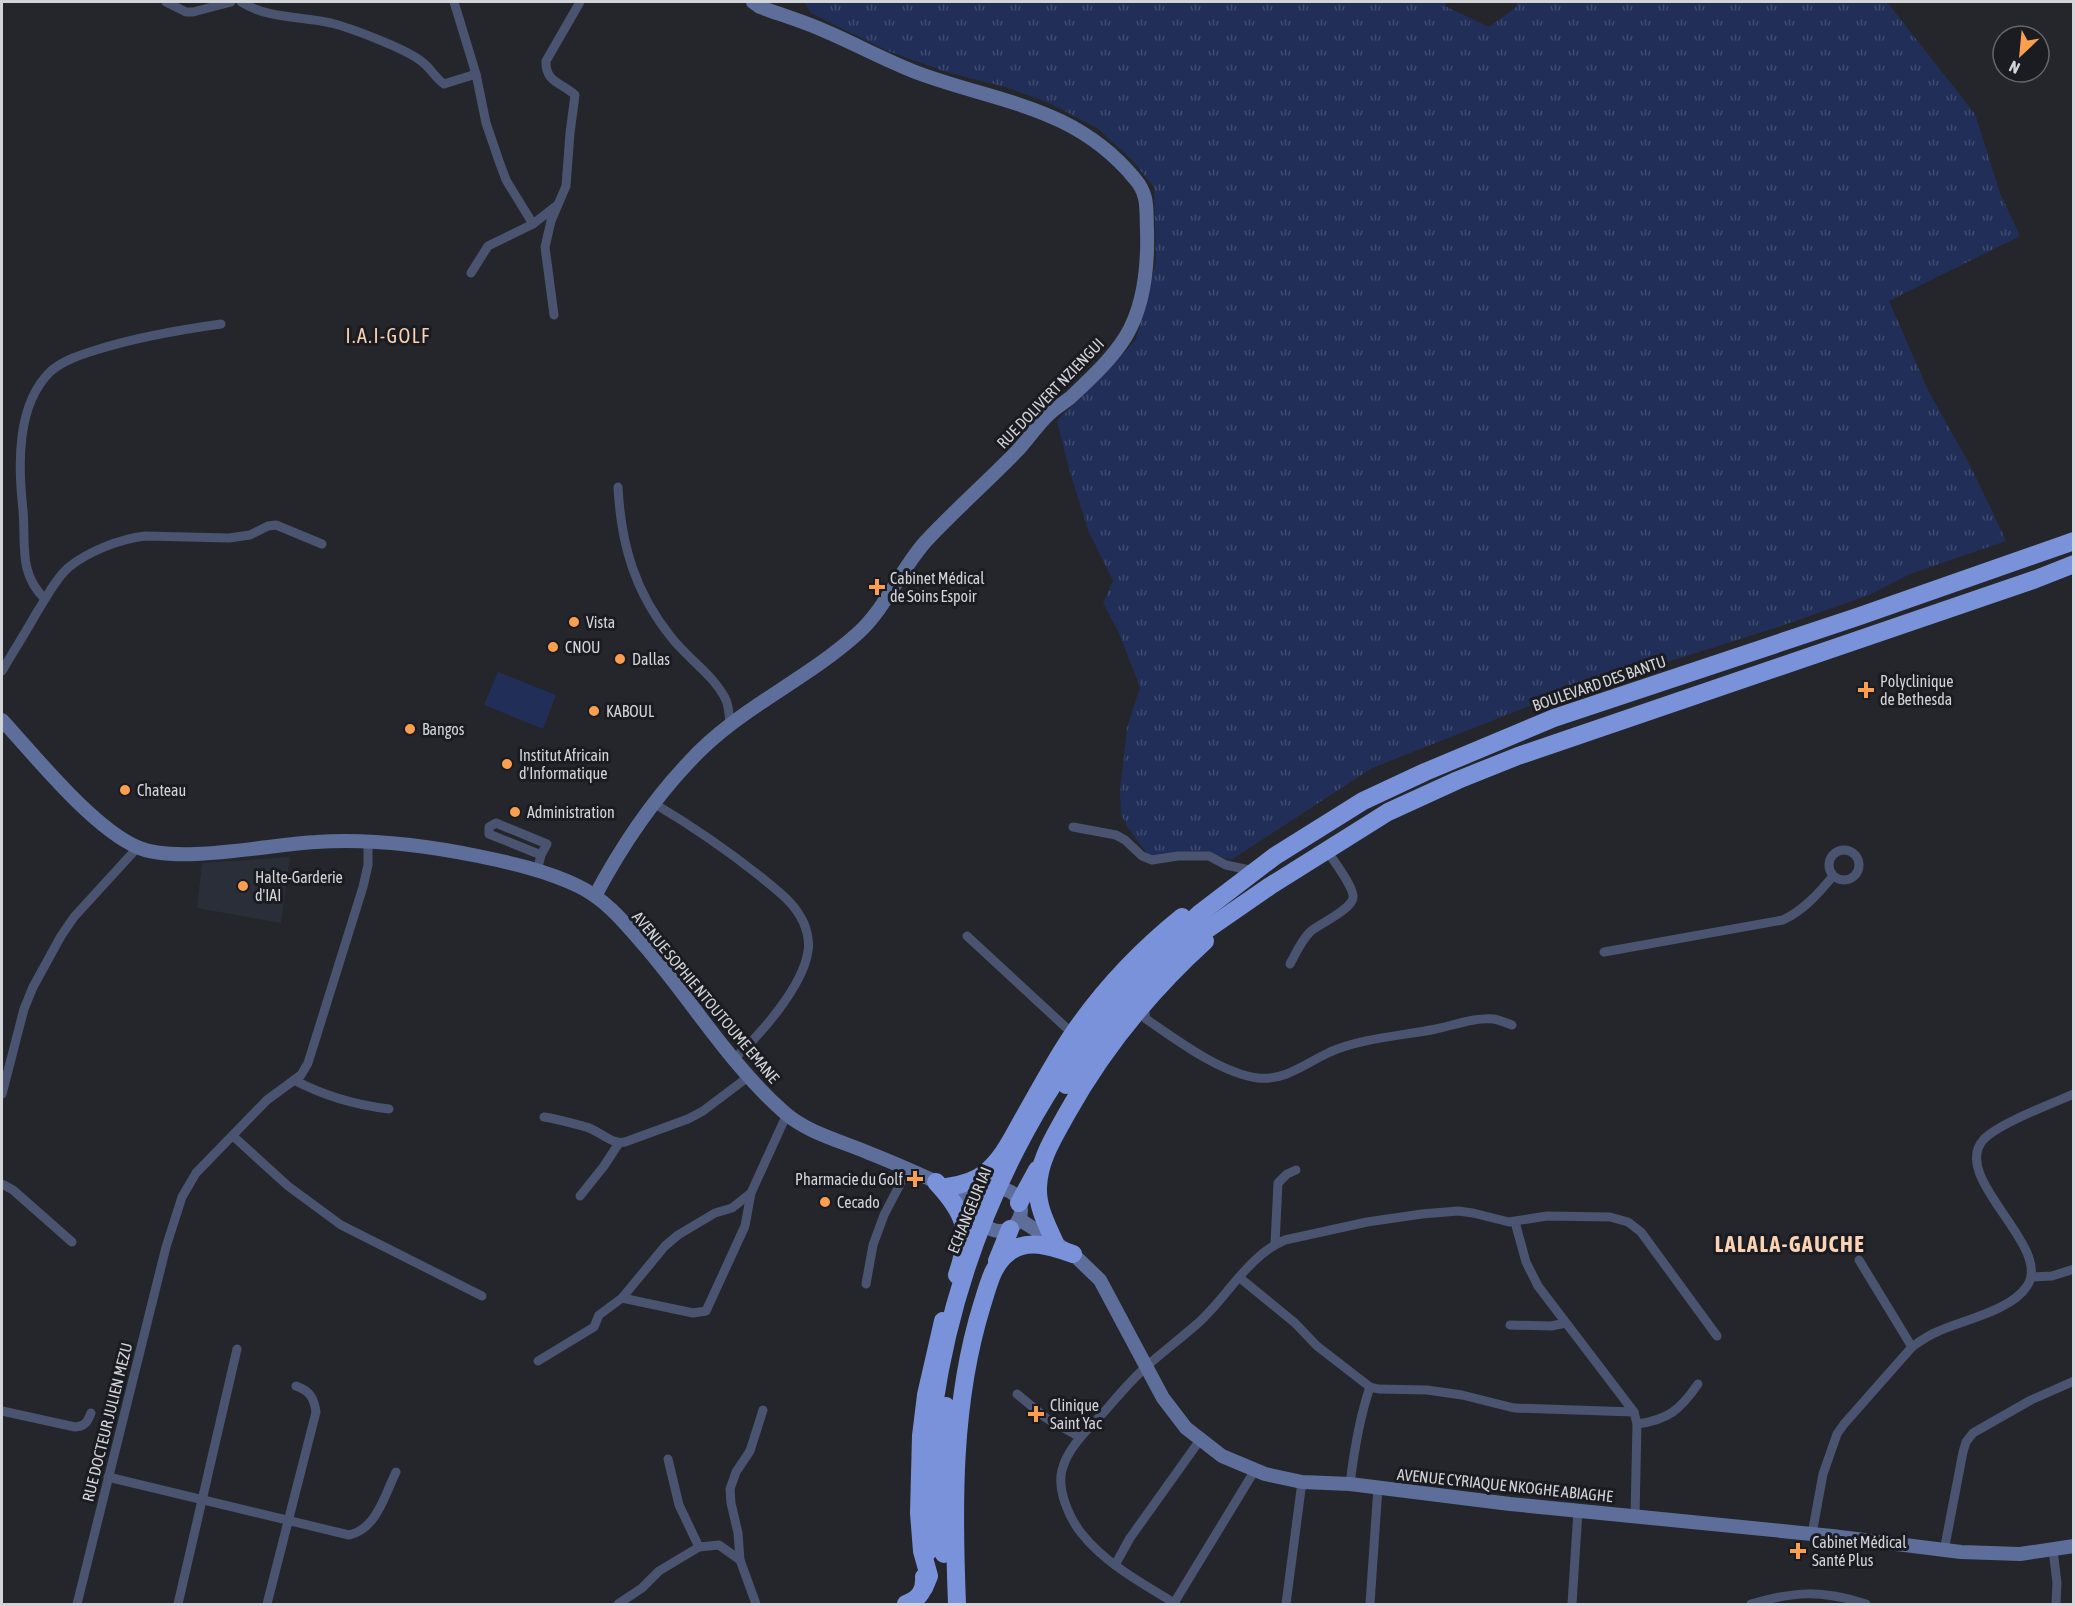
<svg xmlns="http://www.w3.org/2000/svg" width="2075" height="1606" viewBox="0 0 2075 1606" font-family="'Asap Condensed',sans-serif">
<defs>
<pattern id="grass-tufts" width="24" height="20" patternUnits="userSpaceOnUse" patternTransform="scale(1.5)"><rect width="24" height="20" fill="#212e58"/><path d="M3 7l-1-3M5 7V3M7 7l1-3M15 17l-1-3M17 17v-4M19 17l1-3" fill="none" stroke="#404b6f"/></pattern>
</defs>
<rect width="100%" height="100%" fill="#24262b"/>
<path fill="#2a2e38" d="M 290,857 L 281,923 L 197,908 L 202,863 Z"/>
<path fill="url(#grass-tufts)" d="M 804,2 L 1445,2 L 1445,6 L 1489,27 L 1516,7 L 1517,2 L 1887,2 L 1975,114 L 2000,193 L 2020,236 L 1889,301 L 1928,390 L 1971,467 L 2006,541 L 1910,574 L 1869,595 L 1781,626 L 1529,706 L 1372,768 L 1231,860 C 1204,850 1177,853 1149,856 L 1128,828 L 1121,814 L 1120,792 L 1127,728 L 1140,687 L 1119,633 L 1103,603 L 1113,581 L 1088,530 L 1070,472 L 1057,421 L 1136,340 L 1156,262 L 1154,187 L 1131,159 L 1097,128 L 1049,103 L 1005,87 L 943,71 L 888,51 L 811,13 Z"/>
<path fill="#212e58" d="M 498,672 L 556,695 L 543,729 L 484,705 Z"/>
<g fill="none" stroke-linecap="round" stroke-linejoin="round">
<g stroke="#4a5471" stroke-width="9">
<path d="M 166,2 L 186,12 L 193,12 L 231,2"/>
<path d="M 241,2 C 268,19 300,16 331,23 C 351,28 406,49 421,61 C 430,67 435,78 444,84 L 476,74"/>
<path d="M 454,2 L 476,74 L 486,123 L 499,161 L 506,180 L 533,224"/>
<path d="M 471,273 L 488,246 L 533,224 L 556,206"/>
<path d="M 554,315 L 545,247 L 551,221 L 566,186 L 570,133 L 575,95 C 563,83 545,83 546,61 L 580,2"/>
<path d="M 618,487 C 621,545 635,592 671,637 C 688,659 714,675 726,700 C 729,707 729,716 730,723"/>
<path d="M 45,599 C 18,573 26,544 23,510 C 18,466 16,404 51,371 C 64,360 80,355 96,350 C 137,337 178,330 221,324"/>
<path d="M 2,671 C 13,652 26,632 37,612 C 47,597 55,579 69,567 C 89,551 120,539 145,536 L 229,538 L 250,535 L 268,526 L 276,525 L 322,544"/>
<path d="M 655,804 C 692,826 727,850 761,877 C 775,889 791,900 800,916 C 806,925 810,940 808,951 C 803,987 759,1036 733,1060"/>
<path d="M 1073,827 L 1116,835 L 1125,840 L 1142,856 L 1152,860 L 1178,856 L 1209,856 L 1226,865 L 1254,871"/>
<circle cx="1844" cy="865" r="15"/>
<path d="M 537,871 L 541,855 L 489,834 L 489,827 L 496,823 L 547,844 L 541,855"/>
<path d="M 967,936 L 1073,1034"/>
<path d="M 1604,952 L 1783,920 C 1804,910 1819,893 1833,876"/>
<path d="M 1290,964 C 1296,953 1301,941 1310,932 C 1319,924 1351,910 1353,898 C 1355,888 1332,859 1326,849"/>
<path d="M 1144,1006 L 1146,1019 C 1177,1040 1220,1073 1258,1078 C 1285,1081 1306,1063 1330,1052 C 1363,1038 1401,1036 1436,1029 C 1454,1025 1476,1017 1494,1019 C 1500,1020 1506,1023 1512,1025"/>
<path d="M 294,1080 C 324,1096 356,1105 389,1109"/>
<path d="M 2,1094 L 24,1009 L 33,987 L 61,936 L 74,917 L 138,847"/>
<path d="M 544,1117 C 558,1119 571,1123 586,1127 C 599,1130 611,1145 625,1142 L 688,1119 L 703,1111 L 748,1077"/>
<path d="M 233,1136 L 288,1186 L 341,1225 L 482,1296"/>
<path d="M 2,1184 L 13,1190 L 72,1242"/>
<path d="M 580,1196 L 604,1166 L 619,1143"/>
<path d="M 1515,1222 L 1526,1262 L 1538,1286 L 1634,1412 L 1637,1424 L 1635,1516"/>
<path d="M 1275,1244 L 1278,1183 L 1287,1174 L 1296,1170"/>
<path d="M 1859,1260 L 1912,1347"/>
<path d="M 2032,1277 L 2052,1276 L 2074,1269"/>
<path d="M 1240,1278 L 1295,1323 L 1317,1346 L 1370,1387 L 1378,1389 L 1427,1390 L 1462,1395 L 1514,1408 L 1634,1412"/>
<path d="M 866,1284 L 873,1245 L 884,1215 L 908,1169"/>
<path d="M 622,1298 L 665,1246 L 678,1235 L 715,1213 L 732,1208 L 751,1193"/>
<path d="M 1510,1325 L 1551,1326 L 1566,1323"/>
<path d="M 538,1361 L 594,1327 L 599,1315 L 622,1298 L 693,1313 L 706,1311 L 745,1226 L 751,1193 L 787,1114"/>
<path d="M 1017,1394 L 1046,1418 L 1080,1437"/>
<path d="M 2,1411 L 75,1427 C 85,1426 87,1423 91,1413"/>
<path d="M 1637,1424 C 1668,1420 1680,1410 1698,1384"/>
<path d="M 668,1459 L 679,1505 L 699,1547"/>
<path d="M 108,1477 L 349,1535 C 377,1529 385,1494 396,1472"/>
<path d="M 1350,1484 C 1354,1451 1359,1419 1370,1387"/>
<path d="M 1812,1534 L 1823,1474 L 1837,1434 L 1844,1424 L 1912,1347 C 1920,1341 1929,1335 1939,1331 C 1964,1320 2012,1310 2027,1286 C 2054,1247 1948,1177 1984,1139 C 2000,1123 2051,1104 2074,1094"/>
<path d="M 2053,1550 L 2057,1583 L 2056,1604"/>
<path d="M 1944,1551 L 1963,1452 L 1966,1442 L 1973,1433 L 2031,1400 L 2074,1381"/>
<path d="M 740,1560 L 738,1533 L 731,1503 L 730,1489 L 736,1472 L 750,1451 L 763,1410"/>
<path d="M 1115,1565 L 1130,1538 L 1200,1440"/>
<path d="M 1174,1603 L 1255,1470"/>
<path d="M 77,1604 L 166,1247 L 182,1197 L 196,1173 L 267,1100 L 301,1075 L 308,1063 L 363,887 L 368,865 L 368,840"/>
<path d="M 178,1604 L 237,1349"/>
<path d="M 267,1604 L 316,1412 C 314,1398 310,1391 296,1386"/>
<path d="M 618,1604 L 642,1588 L 659,1571 L 699,1547 L 719,1545 L 740,1560 L 756,1604"/>
<path d="M 1176,1604 C 1143,1584 1106,1564 1082,1534 C 1069,1518 1057,1490 1062,1470 C 1068,1447 1088,1429 1104,1412 C 1118,1396 1132,1379 1148,1365 C 1164,1351 1181,1338 1197,1324 C 1226,1299 1248,1255 1285,1240 L 1367,1222 L 1422,1214 L 1458,1211 L 1473,1213 L 1509,1222 L 1547,1216 L 1610,1217 L 1628,1222 L 1641,1232 L 1717,1336"/>
<path d="M 1286,1604 L 1302,1482"/>
<path d="M 1370,1604 L 1378,1487"/>
<path d="M 1572,1604 L 1578,1511"/>
<path d="M 1751,1604 C 1795,1591 1822,1590 1866,1604"/>
</g>
<g stroke="#5d6e9b" stroke-width="14">
<path d="M 2,720 C 36,757 92,827 137,847 C 177,865 271,844 316,842 C 371,838 424,845 478,856 C 512,863 547,871 578,886 C 604,898 624,922 643,944 C 691,999 729,1064 785,1113 C 808,1133 841,1141 869,1153 C 907,1168 944,1185 981,1203"/>
<path d="M 595,896 C 620,849 652,801 689,762 C 737,709 805,681 857,634 C 886,608 900,570 926,541 C 956,509 988,481 1018,450 C 1029,438 1038,424 1049,414 C 1056,407 1064,403 1071,397 C 1090,379 1112,359 1126,336 C 1144,306 1148,264 1147,230 C 1146,210 1149,195 1135,179 C 1075,106 999,103 918,73 C 884,60 852,42 818,28 C 799,20 779,14 760,7 L 753,2"/>
<circle cx="1000" cy="1210" r="21"/>
<path d="M 1019,1219 L 1073,1254 L 1100,1280 L 1163,1398 L 1186,1428 L 1222,1456 L 1265,1474 L 1302,1482 L 1350,1484 L 1510,1504 L 1832,1536 L 1961,1552 L 2020,1554 L 2074,1546"/>
</g>
<g stroke="#7a92da" stroke-width="18">
<path d="M 1175,937 L 1199,914 L 1275,856 L 1363,801 L 1425,772 L 1554,718 L 1857,617 L 2074,541"/>
<path d="M 1186,944 L 1270,886 L 1388,812 L 1458,780 L 1518,756 L 2036,579 L 2074,564"/>
<path d="M 936,1182 C 966,1214 972,1232 957,1275"/>
<path d="M 947,1187 C 961,1185 974,1182 985,1173 C 1003,1159 1013,1136 1024,1117 C 1040,1089 1055,1060 1073,1034 C 1103,990 1141,950 1182,917"/>
<path d="M 1019,1203 L 1037,1170"/>
<path d="M 1055,1243 C 1047,1225 1037,1207 1038,1187 C 1039,1160 1053,1139 1066,1115 C 1102,1050 1149,992 1205,941"/>
<path d="M 997,1261 L 1010,1229"/>
<path d="M 924,1588 L 929,1576 L 922,1551 L 919,1513 L 921,1436 L 926,1395 L 943,1321"/>
<path d="M 906,1604 C 919,1599 925,1591 924,1577"/>
<path d="M 957,1604 C 953,1504 952,1402 982,1305 C 988,1287 992,1265 1008,1253 C 1027,1237 1053,1247 1073,1254"/>
</g>
<g stroke="#7a92da" stroke-width="18">
<path d="M 1066,1085 C 1102,1034 1142,987 1186,944"/>
<path d="M 929,1551 C 927,1503 927,1453 934,1405 C 960,1228 1045,1059 1175,937"/>
<path d="M 944,1554 L 942,1475 L 946,1406"/>
</g>
</g>
<g fill="#fa9f4f" stroke="#1b1c21" stroke-width="2">
<path d="M874 578h6v6h6v6h-6v6h-6v-6h-6v-6h6z"/>
<circle cx="574" cy="622" r="6"/>
<circle cx="553" cy="647" r="6"/>
<circle cx="620" cy="659" r="6"/>
<path d="M1863 681h6v6h6v6h-6v6h-6v-6h-6v-6h6z"/>
<circle cx="594" cy="711" r="6"/>
<circle cx="410" cy="729" r="6"/>
<circle cx="507" cy="764" r="6"/>
<circle cx="125" cy="790" r="6"/>
<circle cx="515" cy="812" r="6"/>
<circle cx="243" cy="886" r="6"/>
<path d="M912 1170h6v6h6v6h-6v6h-6v-6h-6v-6h6z"/>
<circle cx="825" cy="1202" r="6"/>
<path d="M1033 1405h6v6h6v6h-6v6h-6v-6h-6v-6h6z"/>
<path d="M1795 1542h6v6h6v6h-6v6h-6v-6h-6v-6h6z"/>
</g>
<g text-anchor="middle" dominant-baseline="central" stroke-width="6" stroke-linejoin="round" paint-order="stroke">
<g font-size="16" fill="#d3d4d7" stroke="#1b1c21">
<text transform="translate(1050 393) rotate(-46)">RUE DOLIVERT NZIENGUI</text>
<text transform="translate(1599 683) rotate(-19)">BOULEVARD DES BANTU</text>
<text transform="translate(706 997) rotate(50)">AVENUE SOPHIE NTOUTOUME EMANE</text>
<text transform="translate(969 1210) rotate(-68)">ECHANGEUR IAI</text>
<text transform="translate(107 1422) rotate(-76)">RUE DOCTEUR JULIEN MEZU</text>
<text transform="translate(1505 1485) rotate(6)">AVENUE CYRIAQUE NKOGHE ABIAGHE</text>
</g>
<g font-size="16" fill="#d3d4d7" stroke="#1b1c21" text-anchor="start">
<text x="890" y="578">Cabinet Médical<tspan x="890" dy="18">de Soins Espoir</tspan></text>
<text x="586" y="622">Vista</text>
<text x="565" y="647">CNOU</text>
<text x="632" y="659">Dallas</text>
<text x="1880" y="681">Polyclinique<tspan x="1880" dy="18">de Bethesda</tspan></text>
<text x="606" y="711">KABOUL</text>
<text x="422" y="729">Bangos</text>
<text x="519" y="755">Institut Africain<tspan x="519" dy="18">d'Informatique</tspan></text>
<text x="137" y="790">Chateau</text>
<text x="527" y="812">Administration</text>
<text x="255" y="877">Halte-Garderie<tspan x="255" dy="18">d'IAI</tspan></text>
<text x="903" y="1179" text-anchor="end">Pharmacie du Golf</text>
<text x="837" y="1202">Cecado</text>
<text x="1050" y="1405">Clinique<tspan x="1050" dy="18">Saint Yac</tspan></text>
<text x="1812" y="1542">Cabinet Médical<tspan x="1812" dy="18">Santé Plus</tspan></text>
</g>
<g font-size="20" letter-spacing="1.5" fill="#fad2b4" stroke="#1b1c21">
<text x="388" y="335">I.A.I-GOLF</text>
</g>
<g font-size="22" font-weight="bold" letter-spacing="1.5" fill="#fad2b4" stroke="#1b1c21">
<text x="1790" y="1244">LALALA-GAUCHE</text>
</g>
</g>
<rect width="2075" height="1606" fill="none" stroke="#d3d4d7" stroke-width="6"/>
<g transform="translate(2021 54) rotate(206)"><circle r="28" fill="#1b1c21" stroke="#65666a" stroke-width="1.5"/>
<path d="M0-4.5L10 22L0 15L-10 22Z" fill="#fa9f4f"/>
<text y="-9" font-size="16" font-weight="bold" text-anchor="middle" fill="#d3d4d7">N</text>
</g>
</svg>
